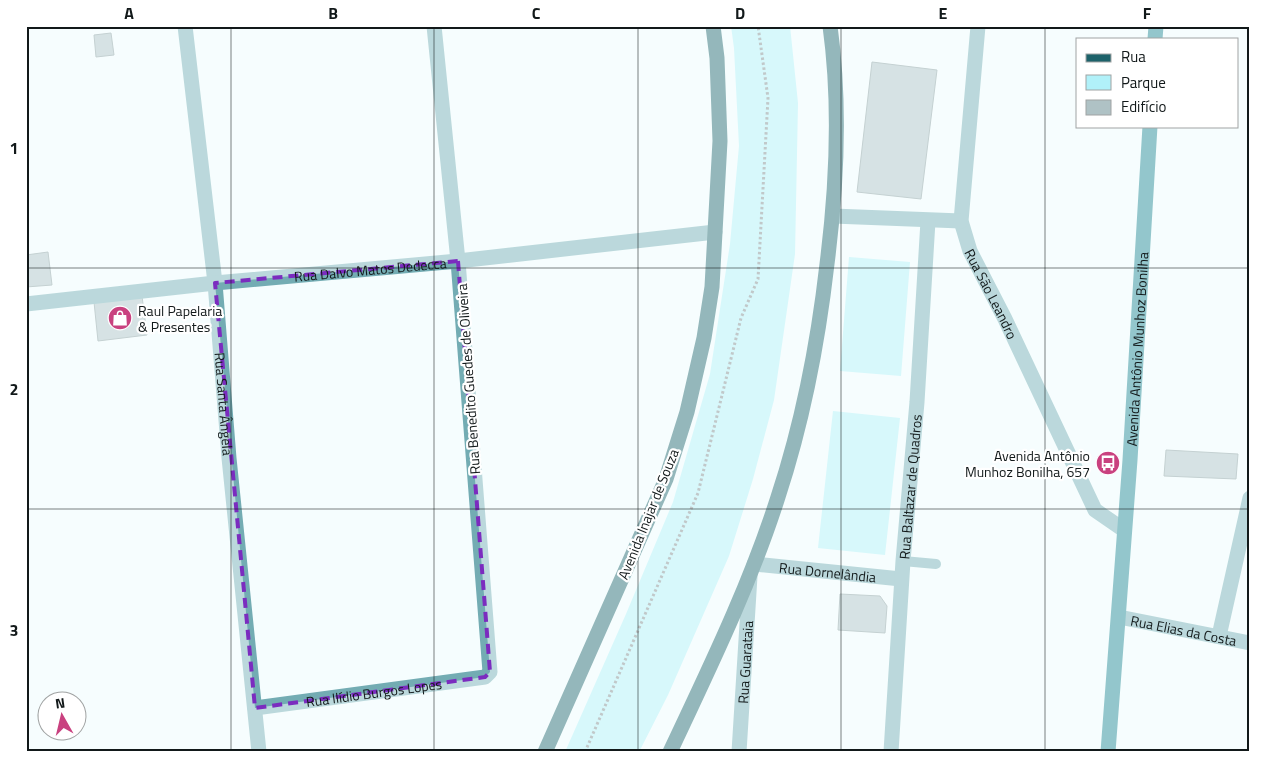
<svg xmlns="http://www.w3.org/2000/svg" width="1276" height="778" viewBox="0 0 1276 778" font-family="'Titillium Web',sans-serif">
<rect width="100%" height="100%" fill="#f5fdfe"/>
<g fill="#b1f1f9">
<path d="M 731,26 L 790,26 L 798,103 L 795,254 L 774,400 L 753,479 L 729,556 L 668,695 L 639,752 L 565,752 L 626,614 L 673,502 L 710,374 L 730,244 L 739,146 L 734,48 Z"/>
<path d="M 849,257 L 910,262 L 901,376 L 840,371 Z"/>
<path d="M 833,411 L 900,418 L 885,555 L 818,548 Z"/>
</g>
<g fill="#afc2c5" stroke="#899b9e">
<path d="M 111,33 L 114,55 L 96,57 L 94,35 Z"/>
<path d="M 872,62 L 937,70 L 921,199 L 857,192 Z"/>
<path d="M 48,252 L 52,285 L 26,287 L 26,255 Z"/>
<path d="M 142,296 L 147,335 L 98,341 L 94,302 Z"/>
<path d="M 1166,450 L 1238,454 L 1236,479 L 1164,476 Z"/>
<path d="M 840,594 L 880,596 L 887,606 L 885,633 L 838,630 Z"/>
</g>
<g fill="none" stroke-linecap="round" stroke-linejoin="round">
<path stroke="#808889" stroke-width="3" stroke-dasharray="2.5 2.5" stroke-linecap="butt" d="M 585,752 L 698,493 L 741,318 L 758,279 L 768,98 L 758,26"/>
<path stroke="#73acb3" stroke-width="10" d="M 903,561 L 936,564"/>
<g stroke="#73acb3" stroke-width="15">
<path id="s1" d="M 185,26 L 215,283 L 229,458 L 259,752"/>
<path id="s2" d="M 978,26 L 961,221 L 970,251 L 1005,319 L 1095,510 L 1124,530"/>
<path d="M 833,216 L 961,221"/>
<path id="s3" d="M 26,304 L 215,283 L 458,261 L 715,232"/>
<path id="s4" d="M 754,564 L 901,579"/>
<path id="s5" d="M 1119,617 L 1250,643"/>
<path d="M 1219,636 L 1250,498"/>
<path id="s6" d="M 255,708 L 485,677 L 490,672 L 458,261 L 434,26"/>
<path id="s7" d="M 739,752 L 750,576"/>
<path id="s8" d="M 891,752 L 903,561 L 917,402 L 928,221"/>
</g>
<g stroke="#1b8490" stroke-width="15">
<path d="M 1155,39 L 1156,26"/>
<path id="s9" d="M 1108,752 L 1130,460 L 1150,126"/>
</g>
<g stroke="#1d626a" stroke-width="15">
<path d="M 545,752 L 666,479 L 687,412 L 704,338 L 712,287 L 720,141 L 717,58 L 713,26"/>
<path d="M 670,752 C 709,669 750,585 778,497 C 803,421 818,343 827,264 C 837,185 841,106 830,26"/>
</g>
</g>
<path d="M0 0H1276V778H0ZM 458,261 L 490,672 L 485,677 L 255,708 L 215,283 Z" fill="#f5fdfe" fill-opacity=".55" fill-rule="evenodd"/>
<path fill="none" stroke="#7b2cbf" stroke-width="4" stroke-dasharray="10 6" stroke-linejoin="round" d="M 458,261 L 490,672 L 485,677 L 255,708 L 215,283 Z"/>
<path fill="none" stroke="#12191a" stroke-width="1" stroke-opacity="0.55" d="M 231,26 L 231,752M 434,26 L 434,752M 638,26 L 638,752M 841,26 L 841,752M 1045,26 L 1045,752M 26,268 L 1250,268M 26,509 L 1250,509"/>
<defs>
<g id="shop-disc" transform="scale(1.25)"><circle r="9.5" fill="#c9417f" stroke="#fff"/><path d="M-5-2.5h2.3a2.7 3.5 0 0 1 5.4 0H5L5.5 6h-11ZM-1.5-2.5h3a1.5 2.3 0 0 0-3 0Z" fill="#fff"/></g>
<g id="bus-disc" transform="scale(1.25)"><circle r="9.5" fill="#c9417f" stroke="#fff"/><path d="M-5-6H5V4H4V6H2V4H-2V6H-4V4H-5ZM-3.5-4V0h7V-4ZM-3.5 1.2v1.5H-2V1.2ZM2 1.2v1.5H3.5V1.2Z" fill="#fff"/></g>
</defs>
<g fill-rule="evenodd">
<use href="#shop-disc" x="120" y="318"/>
<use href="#bus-disc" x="1108" y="463"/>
</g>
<g text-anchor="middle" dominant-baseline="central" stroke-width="4.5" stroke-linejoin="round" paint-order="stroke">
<g font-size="14" fill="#12191a" stroke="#fff">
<text stroke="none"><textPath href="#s3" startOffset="346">Rua Dalvo Matos Dedecca</textPath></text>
<text stroke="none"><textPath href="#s2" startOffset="275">Rua São Leandro</textPath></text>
<text stroke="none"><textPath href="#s9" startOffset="404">Avenida Antônio Munhoz Bonilha</textPath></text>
<text transform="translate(468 379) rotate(-94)">Rua Benedito Guedes de Oliveira</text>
<text stroke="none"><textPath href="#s1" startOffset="380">Rua Santa Ângela</textPath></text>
<text stroke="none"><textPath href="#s8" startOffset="266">Rua Baltazar de Quadros</textPath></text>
<text transform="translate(648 514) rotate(-68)">Avenida Inajar de Souza</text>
<text stroke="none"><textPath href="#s4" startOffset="74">Rua Dornelândia</textPath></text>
<text stroke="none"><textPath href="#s5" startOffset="66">Rua Elias da Costa</textPath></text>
<text stroke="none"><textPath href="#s7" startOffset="90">Rua Guarataia</textPath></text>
<text stroke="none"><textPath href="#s6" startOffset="120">Rua Ilídio Burgos Lopes</textPath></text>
</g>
<g font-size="14" fill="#12191a" stroke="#fff" text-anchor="start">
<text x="138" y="310">Raul Papelaria<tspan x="138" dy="16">&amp; Presentes</tspan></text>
<text x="1090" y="455" text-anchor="end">Avenida Antônio<tspan x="1090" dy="16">Munhoz Bonilha, 657</tspan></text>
</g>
</g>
<rect width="1276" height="778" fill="none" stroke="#ffffff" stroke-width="55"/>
<rect x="1076" y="38" width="162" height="90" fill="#ffffff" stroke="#a0a3a3"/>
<rect x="1086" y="54" width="25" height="8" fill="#1d626a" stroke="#a0a3a3"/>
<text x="1121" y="62" font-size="15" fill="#12191a">Rua</text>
<rect x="1086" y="75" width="25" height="15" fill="#b1f1f9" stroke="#a0a3a3"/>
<text x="1121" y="88" font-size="15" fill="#12191a">Parque</text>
<rect x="1086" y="100" width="25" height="15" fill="#afc2c5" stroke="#a0a3a3"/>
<text x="1121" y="112" font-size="15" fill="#12191a">Edifício</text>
<g transform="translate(62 716) rotate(352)"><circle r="24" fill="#ffffff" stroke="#a0a3a3"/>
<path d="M0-4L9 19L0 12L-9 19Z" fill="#c9417f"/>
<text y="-8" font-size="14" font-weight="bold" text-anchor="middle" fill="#12191a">N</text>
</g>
<rect x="28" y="28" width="1220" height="722" fill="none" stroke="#12191a" stroke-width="2"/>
<g font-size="16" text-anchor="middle" font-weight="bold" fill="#12191a">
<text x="129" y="19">A</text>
<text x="333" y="19">B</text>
<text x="536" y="19">C</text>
<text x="740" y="19">D</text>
<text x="943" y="19">E</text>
<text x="1147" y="19">F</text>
<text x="14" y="154">1</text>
<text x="14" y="395">2</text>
<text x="14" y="636">3</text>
</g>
</svg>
